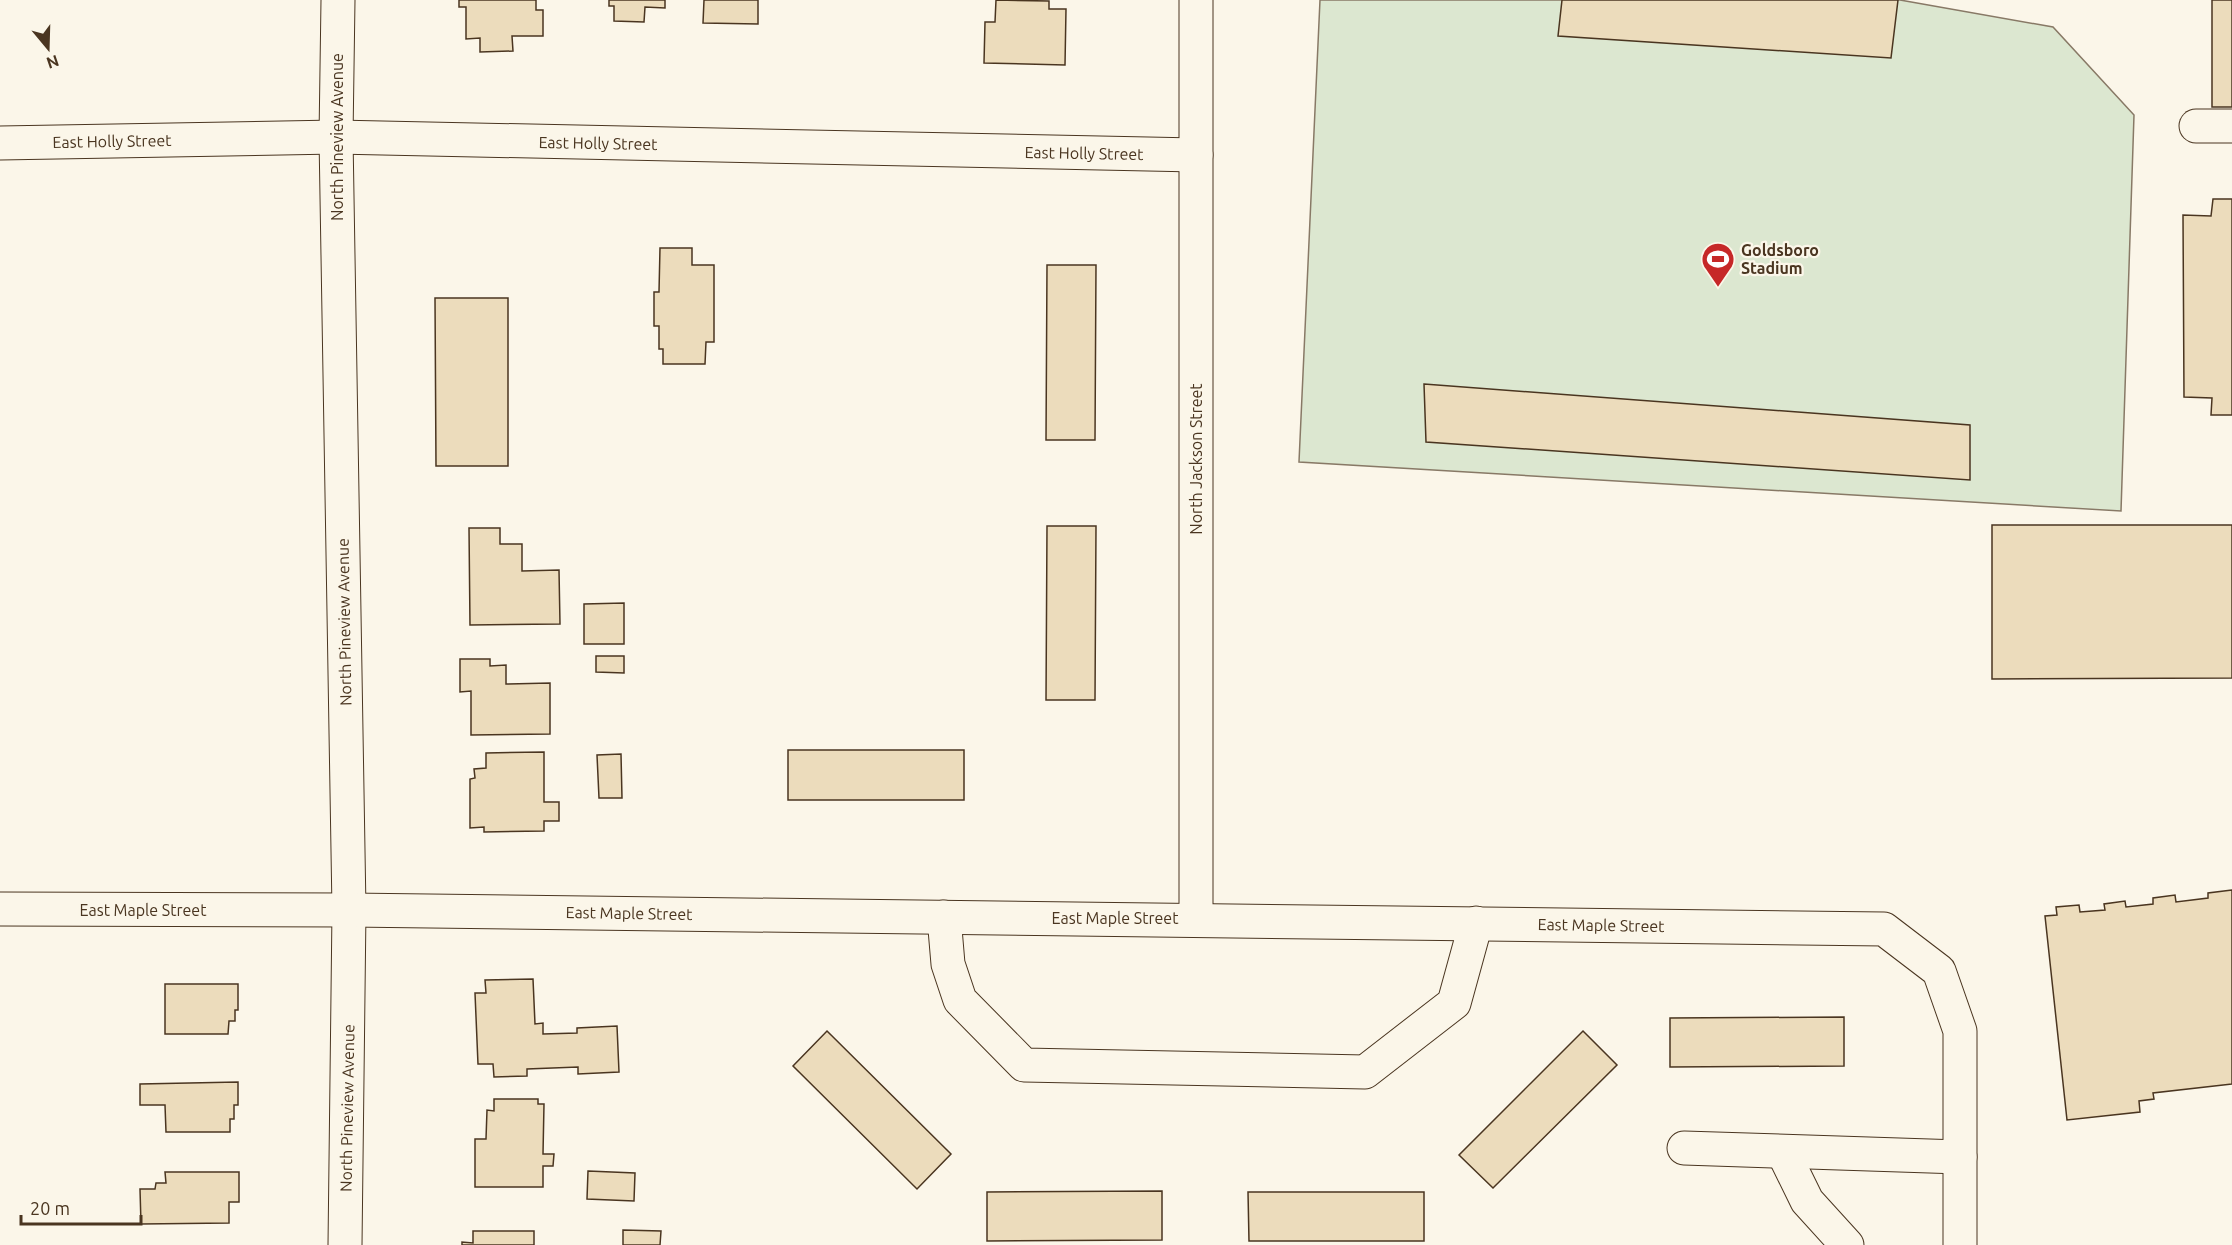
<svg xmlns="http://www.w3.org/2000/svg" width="2232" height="1245" viewBox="0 0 2232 1245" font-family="Ubuntu,sans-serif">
<rect width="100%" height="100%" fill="#fbf6e9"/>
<path fill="#dce7d0" stroke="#887966" stroke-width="1.5" d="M 1320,0 L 1900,0 L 2053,27 L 2134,115 L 2121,511 L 1299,462 Z"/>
<g fill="#ecdcbc" stroke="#4a3520" stroke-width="1.5">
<path d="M 459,0 L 536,0 L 536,10 L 543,10 L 543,36 L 512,36 L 513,51 L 480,52 L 480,38 L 466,39 L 466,7 L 459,7 Z"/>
<path d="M 609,0 L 665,0 L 665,8 L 645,7 L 644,22 L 614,21 L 614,6 L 609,6 Z"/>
<path d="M 704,0 L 758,0 L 758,24 L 703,23 Z"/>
<path d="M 996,0 L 1049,1 L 1049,9 L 1066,9 L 1065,65 L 984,63 L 985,22 L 995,22 Z"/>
<path d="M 1562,0 L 1898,0 L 1891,58 L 1558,36 Z"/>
<rect x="2212" y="0" width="20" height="107"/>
<path d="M 2213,199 L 2232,199 L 2232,415 L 2211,415 L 2212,398 L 2184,397 L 2183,215 L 2211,216 Z"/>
<path d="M 660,248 L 692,248 L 692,265 L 714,265 L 714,342 L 706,342 L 705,364 L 663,364 L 663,349 L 659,349 L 659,326 L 654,326 L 654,292 L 659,292 Z"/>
<path d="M 1047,265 L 1096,265 L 1095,440 L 1046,440 Z"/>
<path d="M 435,298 L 508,298 L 508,466 L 436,466 Z"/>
<path d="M 1424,384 L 1970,425 L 1970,480 L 1426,442 Z"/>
<path d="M 1992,525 L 2232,525 L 2232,678 L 1992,679 Z"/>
<path d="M 1047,526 L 1096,526 L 1095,700 L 1046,700 Z"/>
<path d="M 469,528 L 500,528 L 500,544 L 522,544 L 522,571 L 559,570 L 560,624 L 470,625 Z"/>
<path d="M 624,603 L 624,644 L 584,644 L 584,604 Z"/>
<path d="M 596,656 L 624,656 L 624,673 L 596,672 Z"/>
<path d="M 460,659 L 490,659 L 490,666 L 506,665 L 506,684 L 550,683 L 550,734 L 471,735 L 471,691 L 460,692 Z"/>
<rect x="788" y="750" width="176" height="50"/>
<path d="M 544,752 L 544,802 L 559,802 L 559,821 L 544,821 L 544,831 L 484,832 L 484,827 L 470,828 L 470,779 L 475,778 L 474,769 L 486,768 L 486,753 Z"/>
<path d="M 621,754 L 622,798 L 599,798 L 597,755 Z"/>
<path d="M 2232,890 L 2232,1084 L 2153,1093 L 2154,1099 L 2139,1101 L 2140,1112 L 2067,1120 L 2045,916 L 2057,915 L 2056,907 L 2079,905 L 2080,912 L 2105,910 L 2104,904 L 2125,901 L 2126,907 L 2153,904 L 2153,898 L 2175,895 L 2176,902 L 2208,898 L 2208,893 Z"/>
<path d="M 533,979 L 535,1024 L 543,1023 L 543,1034 L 577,1033 L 577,1028 L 617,1026 L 619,1072 L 578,1074 L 578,1067 L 527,1069 L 527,1076 L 494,1077 L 493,1064 L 478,1064 L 475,993 L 486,993 L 485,980 Z"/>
<path d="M 165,984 L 238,984 L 238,1010 L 235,1010 L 235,1021 L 229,1021 L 228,1034 L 165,1034 Z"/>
<path d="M 1844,1017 L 1844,1066 L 1670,1067 L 1670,1018 Z"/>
<path d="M 827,1031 L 951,1154 L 917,1189 L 793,1066 Z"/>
<path d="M 1583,1031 L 1617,1065 L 1493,1188 L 1459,1155 Z"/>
<path d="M 238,1082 L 238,1105 L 234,1105 L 234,1119 L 230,1119 L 230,1132 L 166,1132 L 165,1105 L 140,1105 L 140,1084 Z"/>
<path d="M 494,1099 L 538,1099 L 538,1104 L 544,1104 L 543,1154 L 554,1154 L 553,1166 L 543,1166 L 543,1187 L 475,1187 L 475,1139 L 486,1139 L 487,1110 L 494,1111 Z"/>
<path d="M 588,1171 L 635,1173 L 634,1201 L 587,1199 Z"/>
<path d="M 165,1172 L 239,1172 L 239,1202 L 229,1202 L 229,1223 L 141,1224 L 140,1189 L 155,1189 L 156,1183 L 166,1183 Z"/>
<path d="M 1162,1191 L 1162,1240 L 987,1241 L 987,1192 Z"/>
<path d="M 1248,1192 L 1424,1192 L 1424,1241 L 1249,1241 Z"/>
<path d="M 623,1230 L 661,1231 L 660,1245 L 623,1245 Z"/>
<path d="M 473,1231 L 534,1231 L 534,1245 L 462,1245 L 462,1242 L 473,1243 Z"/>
</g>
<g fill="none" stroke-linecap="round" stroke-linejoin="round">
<g stroke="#4a3520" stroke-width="35">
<g id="minor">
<path d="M 338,0 L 336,137 L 349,910 L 345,1245"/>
<path d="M 2196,126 L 2232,126"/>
<path d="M 0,143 L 336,137 L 1196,155"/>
<path d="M 0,909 L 349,910 L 1884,929 L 1939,971 L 1960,1031 L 1960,1245"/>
<path d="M 944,917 L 948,964 L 960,1000 L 1024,1065 L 1365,1072 L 1454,1003 L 1476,923"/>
<path d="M 1196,919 L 1196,0"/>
<path d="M 1684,1148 L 1960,1157"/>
<path d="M 1783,1152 L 1807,1201 L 1847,1245"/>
</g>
</g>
<use href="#minor" stroke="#fbf6e9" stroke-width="33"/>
</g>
<defs>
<g id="stadium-pin" transform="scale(1.725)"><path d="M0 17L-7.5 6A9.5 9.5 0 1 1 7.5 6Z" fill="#c62828" stroke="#fbf6e9"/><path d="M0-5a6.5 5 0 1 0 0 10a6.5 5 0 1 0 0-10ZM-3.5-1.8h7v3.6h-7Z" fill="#fff"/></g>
</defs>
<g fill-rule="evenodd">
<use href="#stadium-pin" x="1718" y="259"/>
</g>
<g text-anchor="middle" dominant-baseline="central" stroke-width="4.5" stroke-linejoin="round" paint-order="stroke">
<g font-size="16" fill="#4a3520" stroke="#fbf6e9">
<text transform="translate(337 137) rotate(-90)">North Pineview Avenue</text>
<text transform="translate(112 141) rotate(-1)">East Holly Street</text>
<text transform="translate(598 143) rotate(1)">East Holly Street</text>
<text transform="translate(1084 153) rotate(1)">East Holly Street</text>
<text transform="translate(1196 459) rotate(-90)">North Jackson Street</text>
<text transform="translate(344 622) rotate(-91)">North Pineview Avenue</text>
<text x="143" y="910">East Maple Street</text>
<text transform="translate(629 913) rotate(1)">East Maple Street</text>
<text x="1115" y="918">East Maple Street</text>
<text transform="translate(1601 925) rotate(1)">East Maple Street</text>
<text transform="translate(347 1108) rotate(-89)">North Pineview Avenue</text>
</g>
<g font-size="16" font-weight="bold" fill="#4a3520" stroke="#fbf6e9" text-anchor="start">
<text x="1741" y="250">Goldsboro<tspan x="1741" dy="18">Stadium</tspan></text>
</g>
</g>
<g transform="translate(48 48) rotate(161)" stroke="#fbf6e9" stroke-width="4.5" paint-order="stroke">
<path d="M0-4.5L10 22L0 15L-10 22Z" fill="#4a3520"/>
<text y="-9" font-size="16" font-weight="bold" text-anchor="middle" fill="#4a3520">N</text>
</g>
<path d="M21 1215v9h120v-9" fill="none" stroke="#4a3520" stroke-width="3"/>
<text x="30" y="1215" font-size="18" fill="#4a3520" stroke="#fbf6e9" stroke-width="4.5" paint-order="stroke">20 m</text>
</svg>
